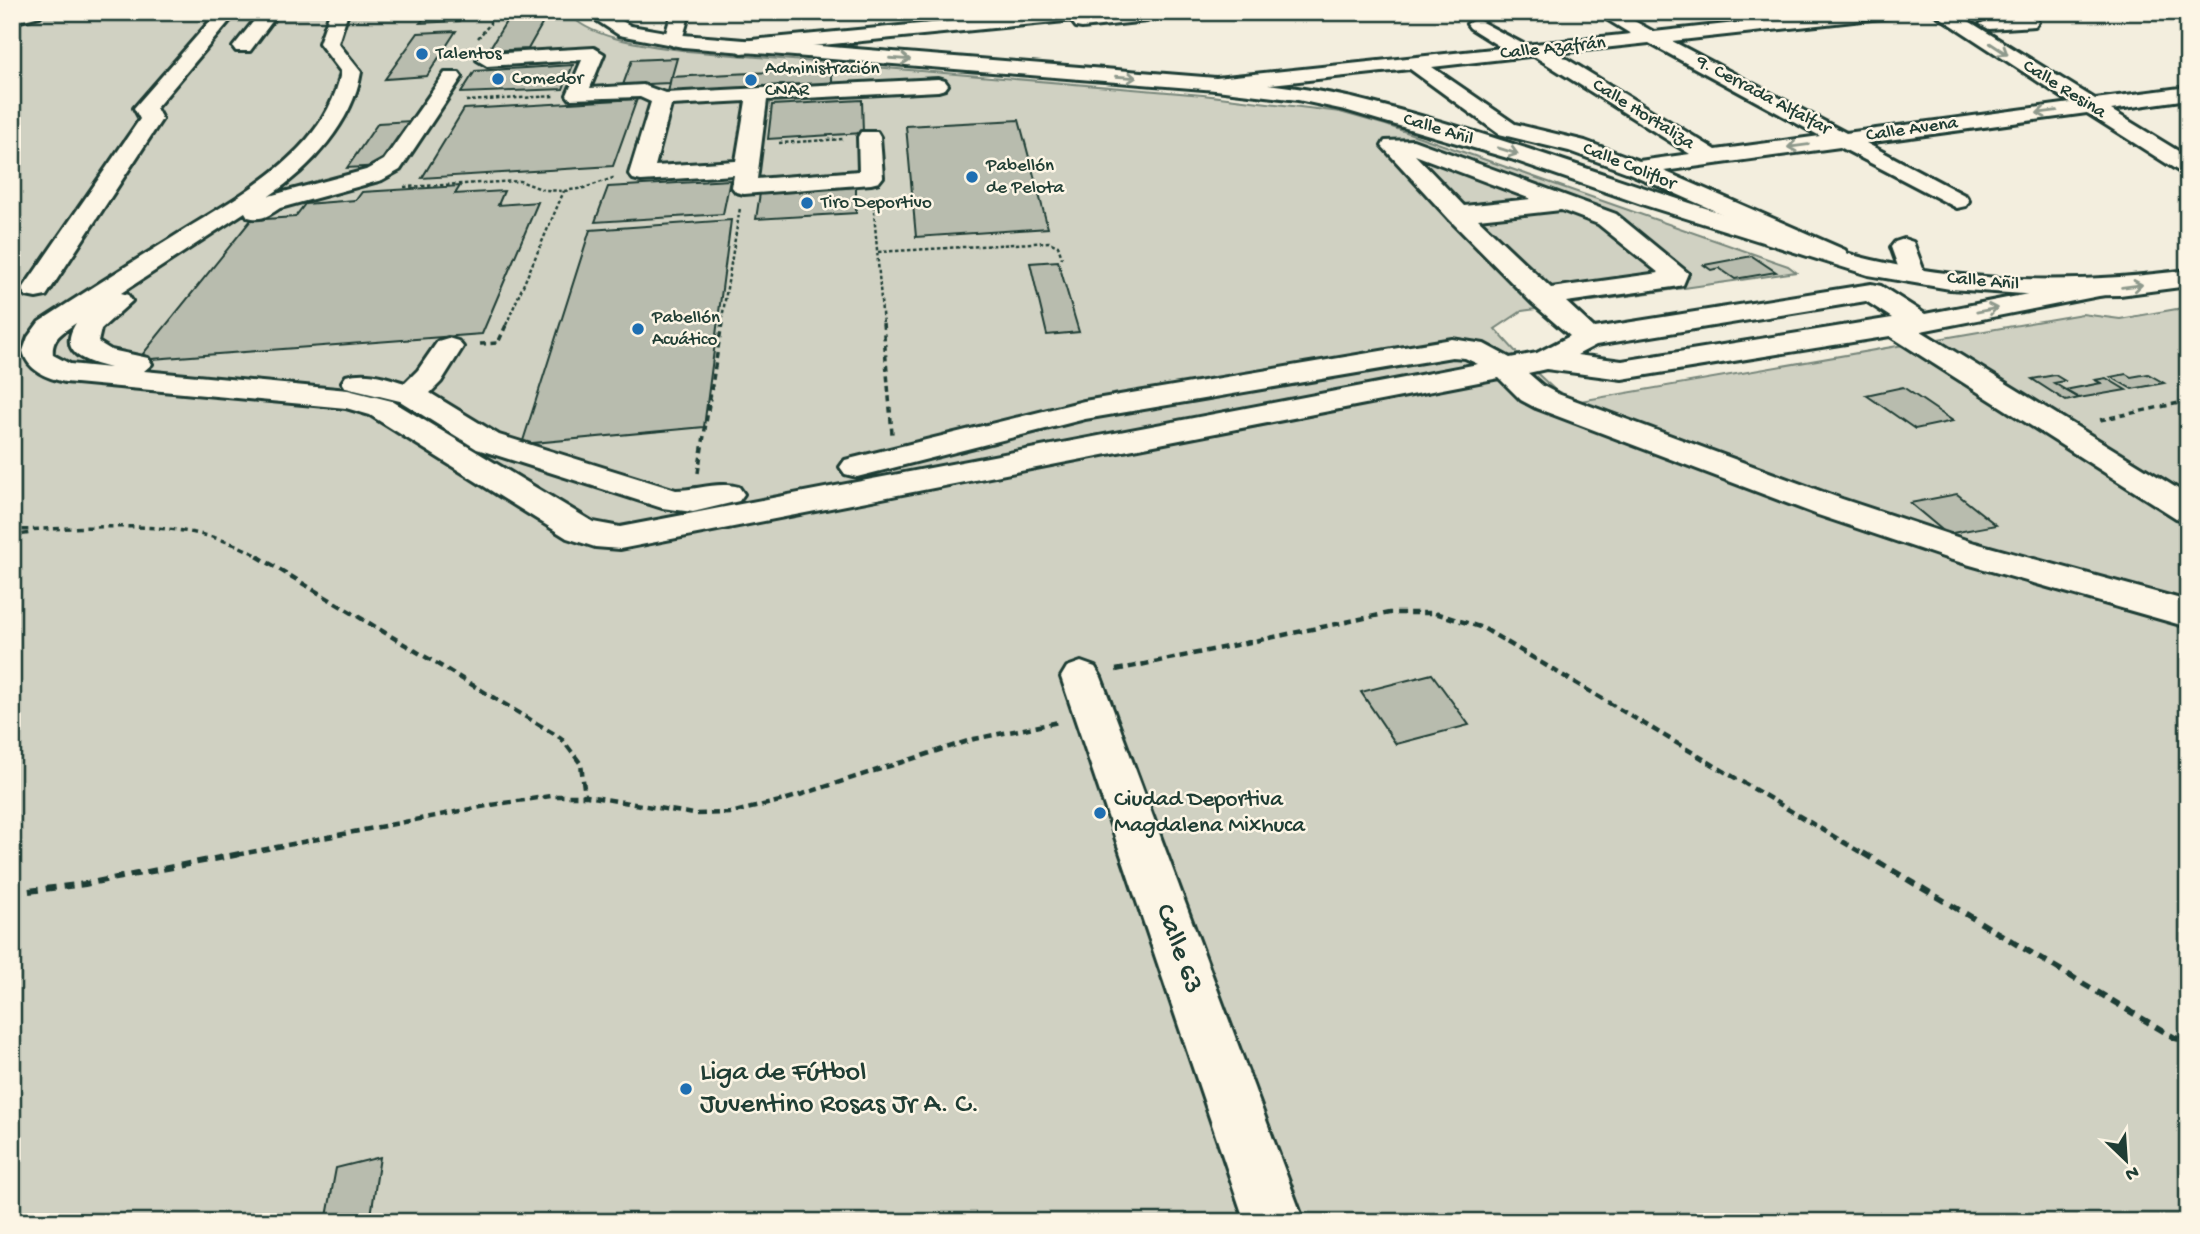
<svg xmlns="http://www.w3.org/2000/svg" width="2200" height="1234" viewBox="0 0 2200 1234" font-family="'Gochi Hand',sans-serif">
<rect width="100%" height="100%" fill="#f3eede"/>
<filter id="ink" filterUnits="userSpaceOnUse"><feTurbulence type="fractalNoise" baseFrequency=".0143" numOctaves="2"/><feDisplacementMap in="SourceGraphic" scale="14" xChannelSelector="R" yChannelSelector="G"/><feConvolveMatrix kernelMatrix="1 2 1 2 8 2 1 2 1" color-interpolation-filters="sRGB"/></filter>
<g filter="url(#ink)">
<path fill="#d0d1c2" stroke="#78877b" stroke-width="2" d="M 12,12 L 568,12 C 588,40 655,46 687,51 L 1203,95 L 1340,112 L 1386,125 L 1788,266 L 1796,272 L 1522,311 L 1495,329 L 1526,363 L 1569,403 L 2082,314 L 2120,319 L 2188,307 L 2188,1222 L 12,1222 Z"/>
<g fill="#b8bcae" stroke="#1f3d34" stroke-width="2">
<path d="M 429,12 L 465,12 L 459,21 L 420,23 Z"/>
<path d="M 512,12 L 549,12 L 528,49 L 488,51 Z"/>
<path d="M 456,31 L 427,76 L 385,79 L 418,33 Z"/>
<path d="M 677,58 L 670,83 L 623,85 L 632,60 Z"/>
<path d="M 573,65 L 563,89 L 461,93 L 475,71 Z"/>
<path d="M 832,69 L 832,84 L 668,93 L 671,77 Z"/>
<path d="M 637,99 L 613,166 L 422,178 L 464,109 Z"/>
<path d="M 862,100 L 863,133 L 768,139 L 772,105 Z"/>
<path d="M 1019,120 L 1048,228 L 916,237 L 906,126 Z"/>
<path d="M 410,121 L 381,166 L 347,168 L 378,123 Z"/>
<path d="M 730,180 L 723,214 L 595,222 L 608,187 Z"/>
<path d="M 460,186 L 455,194 L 504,191 L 498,205 L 538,202 L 482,334 L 138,360 L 251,220 L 295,217 L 305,204 L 356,200 L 362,192 Z"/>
<path d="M 856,187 L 856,213 L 756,219 L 760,193 Z"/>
<path d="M 731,220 L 704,427 L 522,444 L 590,230 Z"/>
<path d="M 1752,256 L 1776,272 L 1735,279 L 1719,268 L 1711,270 L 1704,265 Z"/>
<path d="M 1058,261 L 1079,332 L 1047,335 L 1030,263 Z"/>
<path d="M 2126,374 L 2131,377 L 2148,374 L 2164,383 L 2132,389 L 2111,377 Z"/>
<path d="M 2055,375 L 2065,381 L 2054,383 L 2079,398 L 2066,401 L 2032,379 Z"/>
<path d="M 2106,378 L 2126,390 L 2079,398 L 2065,390 L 2101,383 L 2095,380 Z"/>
<path d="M 1903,387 L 1953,421 L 1915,429 L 1866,395 Z"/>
<path d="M 1957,494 L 1996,525 L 1947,534 L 1910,503 Z"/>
<path d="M 1432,674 L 1469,725 L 1396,744 L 1361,692 Z"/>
<path d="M 380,1157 L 370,1222 L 326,1222 L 336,1168 Z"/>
</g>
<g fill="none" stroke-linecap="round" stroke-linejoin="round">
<g stroke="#1f3d34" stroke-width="6">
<g id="minor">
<path d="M 12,12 L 43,12 L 40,16 L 12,23 Z"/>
<path d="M 218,12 L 237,12 L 156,108 L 162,119 L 46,296 L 36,298 L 26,296 L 22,290 L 140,119 L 134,108 Z"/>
<path d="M 261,12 L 279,12 L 250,51 L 236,51 L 233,47 Z"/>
<path d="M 330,12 L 348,12 L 338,43 L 361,72 C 353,122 310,169 269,196 L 366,170 L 384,160 L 445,73 L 459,73 L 462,77 L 400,170 L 382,180 L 280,208 C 269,215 262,221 248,217 L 245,212 L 121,293 L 128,295 L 132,301 L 101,329 L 98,342 L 111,350 L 148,358 L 152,364 L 144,371 L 348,390 L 392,401 L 593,522 L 620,527 L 1478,364 L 1465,358 L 1452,357 L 1085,419 L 857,477 L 845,474 L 840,467 L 845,460 L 1084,401 L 1452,339 L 1484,344 L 1510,358 L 1537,353 L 1570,336 L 1532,303 L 1449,219 L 1382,146 L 1385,141 L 1413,140 L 1616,214 L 1688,273 L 1683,285 L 1673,287 L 1566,302 L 1594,328 L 1871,284 L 1881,286 L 1925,314 L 2094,281 L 2104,283 L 2108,289 L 2104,295 L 1921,331 L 2188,495 L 2188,521 L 2176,518 L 1890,336 L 1622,379 L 1546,369 L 1528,373 L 1543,386 L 1558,394 L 1842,499 L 1975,543 L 2188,601 L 2188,627 L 1949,559 L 1818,515 L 1536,408 L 1521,400 L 1499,378 L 620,549 L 595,547 L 567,538 L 370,415 L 346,408 L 65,382 C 47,378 28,371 23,351 L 28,337 L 39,322 C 82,294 126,266 170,239 C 234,198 325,155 341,72 L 319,43 ZM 1415,155 L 1531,199 L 1464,206 ZM 1561,210 L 1598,224 L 1659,273 L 1551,288 L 1478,219 ZM 1866,301 L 1892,318 L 1622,361 L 1577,355 L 1596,345 ZM 76,323 C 57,353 85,362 110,368 L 70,364 L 53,355 C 51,338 63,332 76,323 Z"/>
<path d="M 672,12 L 690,12 L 682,40 L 673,46 L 664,40 Z"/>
<path d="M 1047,12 L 1153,12 L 1156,16 L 1147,21 L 1082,28 L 1076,27 L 1073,23 L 1075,20 L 741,53 L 731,47 L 741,41 Z"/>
<path d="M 1595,12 L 1618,12 L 1654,32 L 1837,12 L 1899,12 L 1890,17 L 1672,41 L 1846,133 L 2071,103 L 1932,12 L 1954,12 L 2095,99 L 2188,87 L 2188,99 L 2111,110 L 2188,157 L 2188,174 L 2180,172 L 2087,113 L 1866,143 L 1966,196 L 1969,201 L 1966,206 L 1957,208 L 1840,147 L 1664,171 L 1845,250 L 1849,256 L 1845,262 L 1836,264 L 1629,173 L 1569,151 L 1499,134 L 1410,69 L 1216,90 L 1209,88 L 1206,84 L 1209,80 L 1216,78 L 1502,48 L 1470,28 L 1467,24 L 1476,19 L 1525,45 L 1631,34 ZM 1649,43 L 1820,136 L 1716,150 L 1557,53 ZM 1529,56 L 1534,56 L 1690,154 L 1639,161 L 1585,141 L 1515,124 L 1432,67 Z"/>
<path d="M 2029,17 L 2035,18 L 2038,22 L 2035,26 L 1989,29 L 1980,24 L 1989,19 Z"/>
<path d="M 594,48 L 604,54 L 590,88 L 643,85 L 665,93 L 938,79 L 945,81 L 948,85 L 945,89 L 938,91 L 767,100 L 757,179 L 859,171 L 858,137 L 861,132 L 877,132 L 880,137 L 883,177 L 879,182 L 871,184 L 744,194 L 736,192 L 732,187 L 734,175 L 641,181 L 633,179 L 629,174 L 651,102 L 640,97 L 570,99 L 567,95 L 582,60 L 487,66 L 477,60 L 487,54 ZM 746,101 L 736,161 L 655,166 L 671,105 Z"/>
<path d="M 1904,239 L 1913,242 L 1925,274 L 1921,280 L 1912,282 L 1903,280 L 1891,247 L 1895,242 Z"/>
<path d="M 448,338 L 458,341 L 463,347 L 441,382 L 430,393 L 499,435 L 676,490 C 697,490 719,481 739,487 L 744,494 L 739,501 L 693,512 L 662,508 L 477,449 L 400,401 L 346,388 L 342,382 L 346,376 C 367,370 385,377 405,383 L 418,370 L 438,341 Z"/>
<path d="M 1081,662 L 1095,667 L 1101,677 L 1304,1222 L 1245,1222 L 1061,677 L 1067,667 Z"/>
</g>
</g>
<g stroke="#1f3d34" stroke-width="6">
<path id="major" d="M 584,12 L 606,12 L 631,26 L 683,35 L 1216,78 C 1261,83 1307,88 1352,98 C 1486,130 1615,180 1746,221 C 1788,234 1830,250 1872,260 C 1975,284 2084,284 2188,270 L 2188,286 L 2120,295 L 2053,296 L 1950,289 L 1868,275 L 1641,204 L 1511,159 L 1345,110 L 1298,100 L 1216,90 L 683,47 L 619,35 Z"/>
</g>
<g stroke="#1f3d34" stroke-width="2.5" stroke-dasharray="3.5 2.5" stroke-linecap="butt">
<path d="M 478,38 L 490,24 L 489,12"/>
<path d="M 466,101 L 555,96"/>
<path d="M 779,143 L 844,139"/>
<path d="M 404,187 L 520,181 L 544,190 L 564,191 L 584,188 L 616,177"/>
<path d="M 873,199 L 883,325"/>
<path d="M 878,252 L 1049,242 L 1058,246 L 1062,258"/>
<path d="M 506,325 L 564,191"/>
<path d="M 721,325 L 740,208"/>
</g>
<g stroke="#1f3d34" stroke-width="3.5" stroke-dasharray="6 4.5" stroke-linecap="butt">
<path d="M 883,323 L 892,434"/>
<path d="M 480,344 L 498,343 L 507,323"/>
<path d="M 2100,420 L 2188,401"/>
<path d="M 698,473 L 722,323"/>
<path d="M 12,530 C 93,529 187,514 260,557"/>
<path d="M 12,536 L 31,533"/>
</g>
<g stroke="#1f3d34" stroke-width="4.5" stroke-dasharray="8 5" stroke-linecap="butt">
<path d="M 257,556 L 561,738 L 581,764 L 585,796"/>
<path d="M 1116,670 L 1389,613 L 1435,613 L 1483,628 L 1865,855"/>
<path d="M 236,855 L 491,805 L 551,796 L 587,796 L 694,814 L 730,813 L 784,800 L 974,739 L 1059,722"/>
</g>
<g stroke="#1f3d34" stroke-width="6" stroke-dasharray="10 7" stroke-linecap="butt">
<path d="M 1863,853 L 2175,1038 L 2188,1041"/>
<path d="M 12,893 L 85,884 L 245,853"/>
</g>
<use href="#minor" fill="#fcf5e5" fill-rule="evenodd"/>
<use href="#major" fill="#fcf5e5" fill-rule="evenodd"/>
</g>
<defs><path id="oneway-shaft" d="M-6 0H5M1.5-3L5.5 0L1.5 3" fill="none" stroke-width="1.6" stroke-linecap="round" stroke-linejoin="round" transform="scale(1.75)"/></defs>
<g stroke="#8e998c">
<use href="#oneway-shaft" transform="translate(1999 49) rotate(33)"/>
<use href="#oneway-shaft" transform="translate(900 59) rotate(4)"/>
<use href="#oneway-shaft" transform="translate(1126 77) rotate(4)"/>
<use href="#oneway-shaft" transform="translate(2047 112) rotate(172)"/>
<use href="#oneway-shaft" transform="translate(1798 146) rotate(172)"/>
<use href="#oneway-shaft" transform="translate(1508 151) rotate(17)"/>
<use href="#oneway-shaft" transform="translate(2132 286) rotate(-7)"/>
<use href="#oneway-shaft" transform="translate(1987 310) rotate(-11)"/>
</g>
</g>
<g fill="#1f6fb2" stroke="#fcf5e5" stroke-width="2.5">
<circle cx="422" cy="54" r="7"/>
<circle cx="498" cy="79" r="7"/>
<circle cx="751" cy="80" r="7"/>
<circle cx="972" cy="177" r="7"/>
<circle cx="807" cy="203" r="7"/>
<circle cx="638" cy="329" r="7"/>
<circle cx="1100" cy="813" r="7"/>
<circle cx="686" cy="1089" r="7"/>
</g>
<g text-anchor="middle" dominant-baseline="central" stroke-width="5" stroke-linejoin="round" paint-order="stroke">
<g font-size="19" fill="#1f3d34" stroke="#fcf5e5">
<text transform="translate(1553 49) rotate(-6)">Calle Azafrán</text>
<text transform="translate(2064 90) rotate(32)">Calle Resina</text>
<text transform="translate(1763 96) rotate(28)">9. Cerrada Alfalfar</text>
<text transform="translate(1643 115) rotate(32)">Calle Hortaliza</text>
<text transform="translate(1438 130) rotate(17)">Calle Añil</text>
<text transform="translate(1912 130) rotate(-8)">Calle Avena</text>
<text transform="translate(1629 167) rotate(22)">Calle Coliflor</text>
<text transform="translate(1983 282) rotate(5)">Calle Añil</text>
</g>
<g font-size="19" fill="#1f3d34" stroke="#fcf5e5" text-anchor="start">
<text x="436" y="54">Talentos</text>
<text x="765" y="69">Administración<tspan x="765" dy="22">CNAR</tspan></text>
<text x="512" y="79">Comedor</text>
<text x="986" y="166">Pabellón<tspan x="986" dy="22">de Pelota</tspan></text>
<text x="821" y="203">Tiro Deportivo</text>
<text x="652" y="318">Pabellón<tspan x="652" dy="22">Acuático</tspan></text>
</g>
<g font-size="23" fill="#1f3d34" stroke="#fcf5e5" text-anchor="start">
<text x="1114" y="800">Ciudad Deportiva<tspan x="1114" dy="26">Magdalena Mixhuca</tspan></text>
</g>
<g font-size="28" fill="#1f3d34" stroke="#fcf5e5">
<text transform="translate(1178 949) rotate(70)">Calle 63</text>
</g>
<g font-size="28" fill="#1f3d34" stroke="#fcf5e5" text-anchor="start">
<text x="700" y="1073">Liga de Fútbol<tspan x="700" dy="32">Juventino Rosas Jr A. C.</tspan></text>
</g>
</g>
<rect width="2200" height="1234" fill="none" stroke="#fcf5e5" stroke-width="42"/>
<rect x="21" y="21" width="2158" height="1192" fill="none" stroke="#1f3d34" stroke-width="2.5" filter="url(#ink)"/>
<g transform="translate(2126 1160) rotate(155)" stroke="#fcf5e5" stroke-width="5" paint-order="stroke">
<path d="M0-5L12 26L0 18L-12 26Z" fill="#1f3d34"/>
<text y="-10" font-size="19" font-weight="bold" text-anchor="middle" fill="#1f3d34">N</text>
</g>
</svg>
